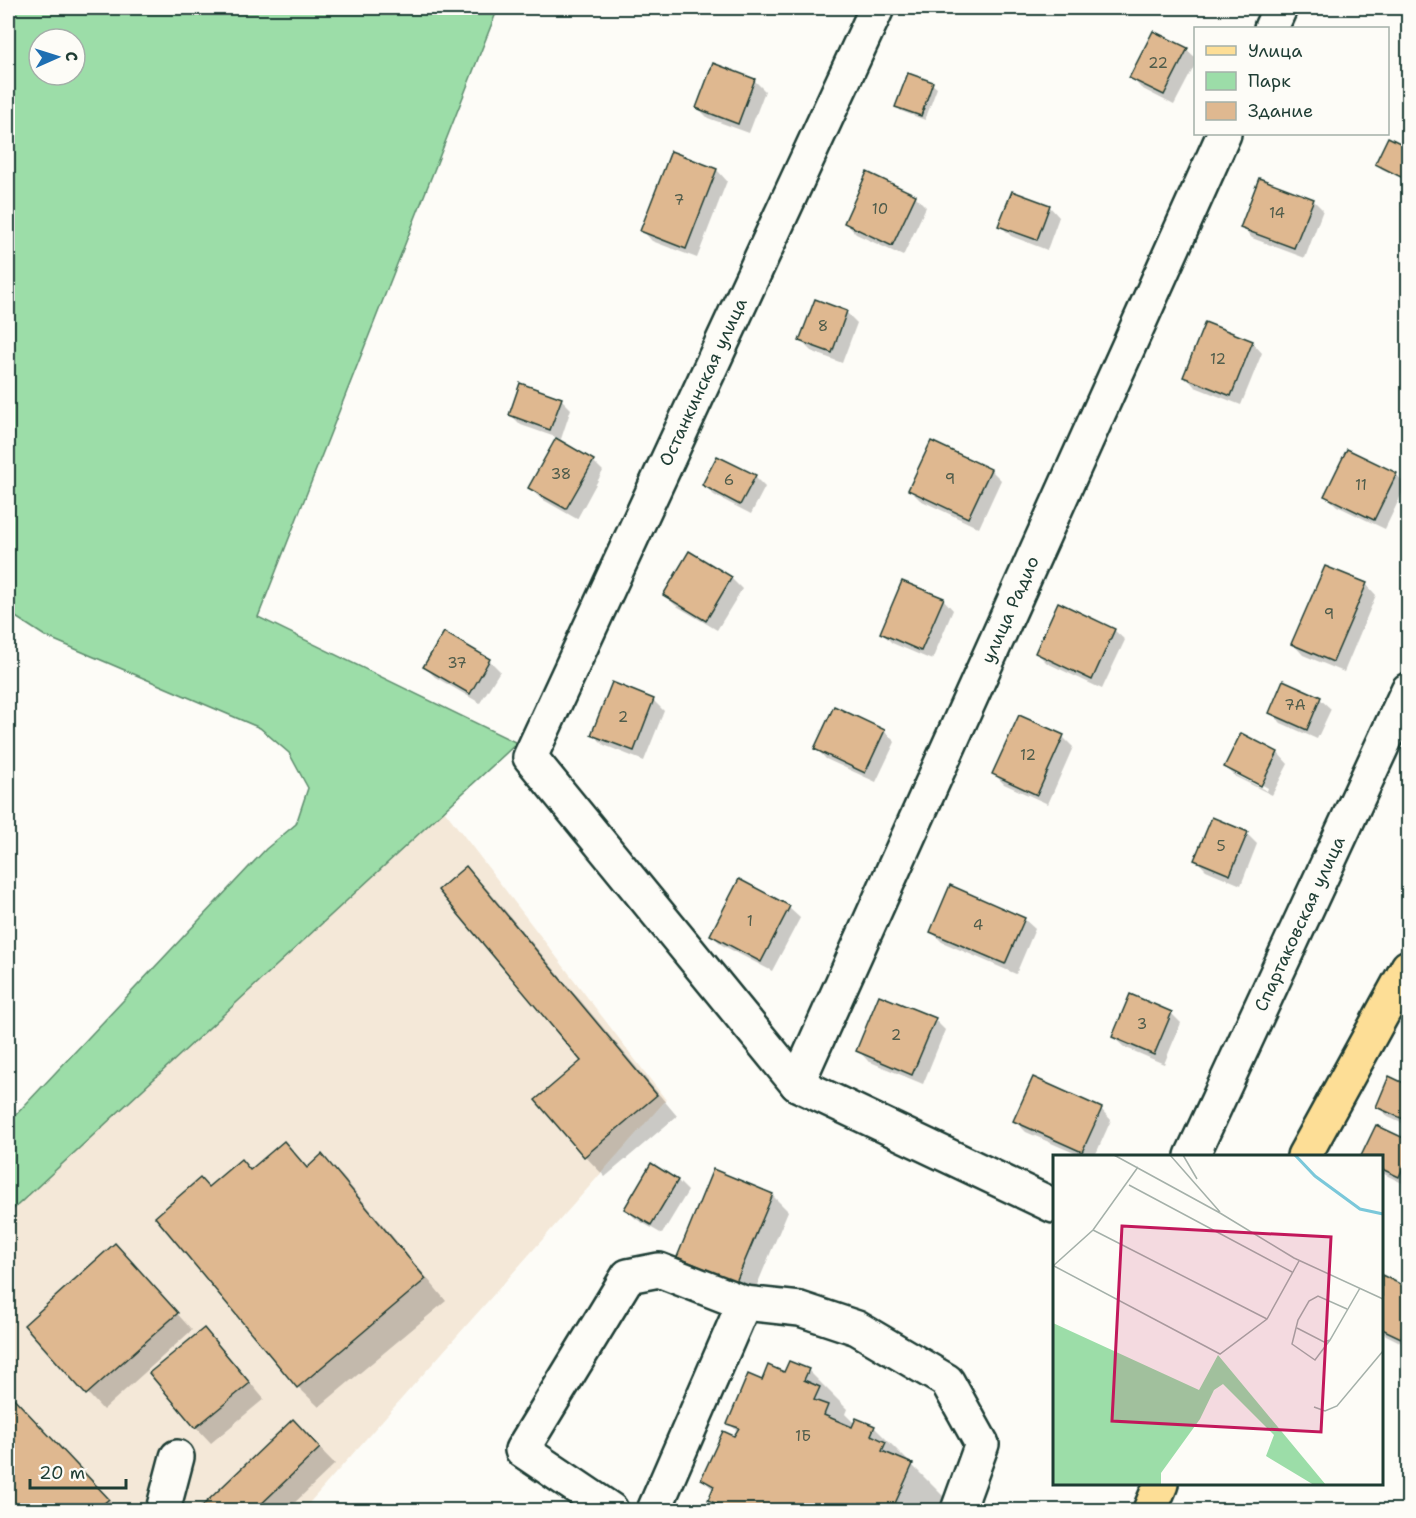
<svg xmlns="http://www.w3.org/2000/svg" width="1416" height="1518" viewBox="0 0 1416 1518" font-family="'Shantell Sans',sans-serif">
<rect width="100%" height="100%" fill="#fdfcf7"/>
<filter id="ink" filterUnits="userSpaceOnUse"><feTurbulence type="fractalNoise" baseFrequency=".0167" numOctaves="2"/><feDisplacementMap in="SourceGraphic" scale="12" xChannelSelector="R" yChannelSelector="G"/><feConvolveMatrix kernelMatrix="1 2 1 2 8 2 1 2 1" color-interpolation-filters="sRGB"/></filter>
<g filter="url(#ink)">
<path fill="#f4e8d8" d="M 444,810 L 666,1100 L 303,1510 L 8,1510 L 8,1214 Z"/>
<path fill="#9cdda8" stroke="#5e8d6e" stroke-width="1.5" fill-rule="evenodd" d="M 8,8 L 498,8 L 258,617 L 517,743 L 8,1214 L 8,1123 L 266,849 L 296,824 L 308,788 L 289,753 L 260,728 L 45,636 L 8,612 ZM 39,39 L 75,39 L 75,75 L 39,75 Z"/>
<g fill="#0003" fill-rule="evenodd">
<path d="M 969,8 L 988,8 L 984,15 Z"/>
<path d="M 1187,50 L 1196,58 L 1196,63 L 1174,105 L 1141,88 L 1131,77 Z"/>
<path d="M 754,80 L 765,91 L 749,133 L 708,118 L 698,108 Z"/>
<path d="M 932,84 L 937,88 L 925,120 L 901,111 L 897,106 Z"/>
<path d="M 1389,139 L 1408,148 L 1408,181 L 1382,169 L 1377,164 Z"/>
<path d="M 672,153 L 717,170 L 727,181 L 697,258 L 652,241 L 642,230 Z"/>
<path d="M 915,196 L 926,207 L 903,256 L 856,234 L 846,223 Z"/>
<path d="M 1313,200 L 1323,210 L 1305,258 L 1252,238 L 1242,227 Z"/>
<path d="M 1049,206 L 1059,217 L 1047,250 L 1011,236 L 1000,225 Z"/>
<path d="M 816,301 L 847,313 L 857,323 L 842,363 L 811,351 L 801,341 Z"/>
<path d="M 1252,342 L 1262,353 L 1241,405 L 1195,387 L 1185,376 Z"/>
<path d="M 561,399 L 571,409 L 561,439 L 521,425 L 511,415 Z"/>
<path d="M 932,442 L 991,470 L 1001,480 L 979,528 L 920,500 L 910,490 Z"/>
<path d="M 593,461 L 603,471 L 577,519 L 540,498 L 530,488 Z"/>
<path d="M 1396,474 L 1406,485 L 1385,529 L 1337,506 L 1326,496 Z"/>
<path d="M 755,477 L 765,487 L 751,514 L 714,495 L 704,485 Z"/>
<path d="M 690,553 L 731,578 L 742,589 L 717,630 L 675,605 L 665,595 Z"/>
<path d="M 1366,584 L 1376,595 L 1344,672 L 1303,655 L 1293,644 Z"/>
<path d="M 943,599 L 953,610 L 932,660 L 892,643 L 882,633 Z"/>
<path d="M 1114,630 L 1125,640 L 1102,689 L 1047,663 L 1037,653 Z"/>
<path d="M 444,634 L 489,660 L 500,671 L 480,703 L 435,677 L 425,667 Z"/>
<path d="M 1320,699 L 1331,709 L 1317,739 L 1281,723 L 1271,712 Z"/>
<path d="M 653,700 L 664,711 L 644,761 L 604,745 L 593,734 Z"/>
<path d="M 835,708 L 884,731 L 895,742 L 876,782 L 826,759 L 816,748 Z"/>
<path d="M 1242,735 L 1278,753 L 1288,764 L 1272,795 L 1236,777 L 1225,766 ZM 1236,771 L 1268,788 L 1267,791 L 1236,775 Z"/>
<path d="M 1063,737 L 1073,747 L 1048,804 L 1004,784 L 994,774 Z"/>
<path d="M 1247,834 L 1257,844 L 1241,885 L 1206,870 L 1196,860 Z"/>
<path d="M 466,868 L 487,889 L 677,1116 L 605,1177 L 585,1156 L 583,1061 Z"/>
<path d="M 740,881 L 789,908 L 800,918 L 772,971 L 722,945 L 712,935 Z"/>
<path d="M 1024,919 L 1035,929 L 1016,974 L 942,942 L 932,932 Z"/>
<path d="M 1171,1013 L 1181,1023 L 1164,1064 L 1124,1047 L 1113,1037 Z"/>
<path d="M 935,1020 L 945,1030 L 923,1084 L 868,1061 L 858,1050 Z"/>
<path d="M 1389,1078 L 1408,1087 L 1408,1126 L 1388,1117 L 1378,1107 Z"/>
<path d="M 1101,1109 L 1111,1120 L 1095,1156 L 1081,1156 L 1026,1132 L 1015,1121 Z"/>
<path d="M 1377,1127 L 1408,1142 L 1408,1186 L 1382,1173 L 1382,1156 L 1363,1156 Z"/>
<path d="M 284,1143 L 308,1168 L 322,1156 L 343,1177 L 446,1301 L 319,1407 L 298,1387 L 157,1217 L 208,1189 L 250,1171 Z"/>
<path d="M 678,1181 L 688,1191 L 662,1234 L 636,1219 L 626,1209 Z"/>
<path d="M 772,1195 L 788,1211 L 752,1297 L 694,1273 L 678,1257 Z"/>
<path d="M 115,1245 L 192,1330 L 103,1410 L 26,1325 Z"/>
<path d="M 1382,1277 L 1408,1290 L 1408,1346 L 1382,1333 Z"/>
<path d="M 204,1330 L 219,1346 L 264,1399 L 211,1443 L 196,1427 Z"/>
<path d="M 808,1370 L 847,1409 L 845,1414 L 855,1424 L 874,1427 L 951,1504 L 948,1510 L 720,1510 L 709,1500 L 714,1490 L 702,1479 L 738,1432 L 729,1423 L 762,1382 L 785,1374 Z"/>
<path d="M 8,1393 L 119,1510 L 8,1510 Z"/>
<path d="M 293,1421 L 335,1464 L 287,1510 L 200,1510 Z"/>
<path d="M 1408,1449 L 1408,1467 L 1403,1461 Z"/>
</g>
<g fill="#dfb890" stroke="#1f3d34" stroke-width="1.5">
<path d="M 1153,31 L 1188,48 L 1164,95 L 1129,78 Z"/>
<path d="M 713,63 L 755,79 L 738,124 L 696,108 Z"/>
<path d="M 908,73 L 933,82 L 921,116 L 895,107 Z"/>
<path d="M 1388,137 L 1408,147 L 1408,167 L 1403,178 L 1375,164 Z"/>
<path d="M 671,151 L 717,169 L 686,249 L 640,231 Z"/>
<path d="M 867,172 L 916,195 L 892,246 L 844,223 Z"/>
<path d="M 1259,178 L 1314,199 L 1294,248 L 1240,228 Z"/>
<path d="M 1012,191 L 1050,205 L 1037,240 L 998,226 Z"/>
<path d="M 815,299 L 847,311 L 832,353 L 799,341 Z"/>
<path d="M 1205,322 L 1253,341 L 1231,396 L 1183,377 Z"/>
<path d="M 520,383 L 562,398 L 550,430 L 509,415 Z"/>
<path d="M 556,438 L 594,460 L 566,509 L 528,488 Z"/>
<path d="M 931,441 L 991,469 L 968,518 L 908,490 Z"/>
<path d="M 1347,449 L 1397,473 L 1374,520 L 1324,496 Z"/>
<path d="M 717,456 L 756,475 L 740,505 L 702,485 Z"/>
<path d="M 689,551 L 732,577 L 706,621 L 663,595 Z"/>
<path d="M 1325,566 L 1367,583 L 1333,662 L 1291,644 Z"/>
<path d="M 902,581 L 944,598 L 921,651 L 880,633 Z"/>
<path d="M 1058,602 L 1115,629 L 1092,680 L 1035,653 Z"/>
<path d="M 444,632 L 490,659 L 470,694 L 423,667 Z"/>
<path d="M 1283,680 L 1321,697 L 1307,730 L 1269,713 Z"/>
<path d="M 612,682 L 654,699 L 634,751 L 591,735 Z"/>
<path d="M 834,706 L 885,730 L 865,773 L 814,749 Z"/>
<path d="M 1019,715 L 1064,735 L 1037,795 L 992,774 Z"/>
<path d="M 1241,733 L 1278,752 L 1261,786 L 1224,767 Z"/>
<path d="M 1212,817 L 1248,832 L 1230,875 L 1194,860 Z"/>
<path d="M 466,866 L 657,1095 L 584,1157 L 535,1100 L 581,1061 L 438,890 Z"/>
<path d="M 739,879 L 790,906 L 761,962 L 710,935 Z"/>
<path d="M 950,885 L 1025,918 L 1005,964 L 930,932 Z"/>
<path d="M 1130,994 L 1172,1012 L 1154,1055 L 1112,1037 Z"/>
<path d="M 879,995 L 936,1018 L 912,1075 L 856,1051 Z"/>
<path d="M 1389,1076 L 1408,1085 L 1408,1121 L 1376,1107 Z"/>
<path d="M 1033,1077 L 1102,1108 L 1082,1152 L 1013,1121 Z"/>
<path d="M 1376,1125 L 1408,1140 L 1408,1156 L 1399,1177 L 1382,1169 L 1382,1156 L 1361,1156 Z"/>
<path d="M 284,1141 L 307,1168 L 322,1154 L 426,1279 L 297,1388 L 155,1217 L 200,1178 L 208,1187 L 241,1159 L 250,1170 Z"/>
<path d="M 651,1163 L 678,1180 L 651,1225 L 624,1209 Z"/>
<path d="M 713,1169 L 773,1194 L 736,1282 L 677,1257 Z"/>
<path d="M 115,1243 L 178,1313 L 86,1395 L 24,1325 Z"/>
<path d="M 1382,1275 L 1408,1288 L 1408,1321 L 1401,1338 L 1382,1329 Z"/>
<path d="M 204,1328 L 250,1383 L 195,1428 L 149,1373 Z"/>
<path d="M 789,1361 L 809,1369 L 804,1380 L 820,1387 L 814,1400 L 828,1405 L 824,1415 L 852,1427 L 856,1418 L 875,1426 L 871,1435 L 886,1442 L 882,1451 L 913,1464 L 892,1510 L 787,1510 L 782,1508 L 781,1510 L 722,1510 L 723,1507 L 708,1500 L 714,1486 L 701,1479 L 723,1431 L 734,1436 L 739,1428 L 727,1424 L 748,1374 L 762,1380 L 768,1365 L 784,1372 Z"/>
<path d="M 8,1392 L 109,1499 L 96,1510 L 8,1510 Z"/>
<path d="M 293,1419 L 320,1448 L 255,1510 L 198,1510 Z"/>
</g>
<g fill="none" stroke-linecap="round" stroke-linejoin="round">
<g stroke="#1f3d34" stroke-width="38">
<g id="minor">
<path d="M 877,8 L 530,757 L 797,1084 L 1054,1206"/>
<path d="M 1271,28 L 1280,8"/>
<path id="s1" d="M 797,1084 L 1224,134"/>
<path id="s2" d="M 1192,1156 L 1408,690"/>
<path d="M 163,1510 L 177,1457"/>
<path d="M 611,1510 L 522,1450 L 628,1276 L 659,1270 L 744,1303 L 800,1309 L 857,1328 L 947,1381 L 982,1444 L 958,1510"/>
<path d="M 654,1510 L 744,1303"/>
</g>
</g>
<g stroke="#1f3d34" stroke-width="38">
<g id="major">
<path d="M 1304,1156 L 1408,967"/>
<path d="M 1150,1510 L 1161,1484"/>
</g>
</g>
<use href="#minor" stroke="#fdfcf7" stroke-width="33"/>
<use href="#major" stroke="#fdde96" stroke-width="33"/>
</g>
</g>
<g text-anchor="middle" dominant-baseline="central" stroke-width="4.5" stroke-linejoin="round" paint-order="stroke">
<g font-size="15" fill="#4f5c4b">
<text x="1158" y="63">22</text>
<text x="679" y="200">7</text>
<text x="880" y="209">10</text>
<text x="1277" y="213">14</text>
<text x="823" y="326">8</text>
<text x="1218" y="359">12</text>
<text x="561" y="474">38</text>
<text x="950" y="479">9</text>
<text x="729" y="480">6</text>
<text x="1361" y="485">11</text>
<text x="1329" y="614">9</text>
<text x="457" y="663">37</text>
<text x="1295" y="705">7А</text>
<text x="623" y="717">2</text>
<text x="1028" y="755">12</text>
<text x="1221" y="846">5</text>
<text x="750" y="921">1</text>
<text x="978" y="925">4</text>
<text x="1142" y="1024">3</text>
<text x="896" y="1035">2</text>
<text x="803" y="1436">1Б</text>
</g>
<g font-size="18" fill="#1f3d34" stroke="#fdfcf7">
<text transform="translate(703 382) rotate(-65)">Останкинская улица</text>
<text stroke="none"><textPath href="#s1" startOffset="520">улица Радио</textPath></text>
<text stroke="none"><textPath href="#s2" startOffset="256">Спартаковская улица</textPath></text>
</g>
</g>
<g transform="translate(1053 1155)">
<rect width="330" height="330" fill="#fdfcf7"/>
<path d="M 0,168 L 146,235 L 165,200 L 273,330 L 261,330 L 213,301 L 221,280 L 170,229 L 161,235 L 147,264 L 108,318 L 108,330 L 0,330 Z" fill="#9cdda8"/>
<path fill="none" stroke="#7bc8da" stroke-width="3" d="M 242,0 L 262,21 L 307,54 L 330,59"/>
<path fill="none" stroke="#a4b0a9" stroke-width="1.5" d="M 61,0 L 167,58 L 241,103 L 330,144M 117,0 L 167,57M 130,0 L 144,24M 76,30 L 239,117M 40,75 L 214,164M 0,111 L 40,75 L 85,12M 1,111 L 167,199 L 214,164 L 246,106M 294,154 L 265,141 L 256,146 L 245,165 L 239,189 L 262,205 L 277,185 L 307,133M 244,173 L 271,187 L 277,185M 261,252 L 272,256 L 284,251 L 330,196"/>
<path fill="#c2185b" fill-opacity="0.15" stroke="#c2185b" stroke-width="3" d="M 69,71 L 278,82 L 268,277 L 59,266 Z"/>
<rect width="330" height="330" fill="none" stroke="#1f3d34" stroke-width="3"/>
</g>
<rect width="1416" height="1518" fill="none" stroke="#fdfcf7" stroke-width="30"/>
<rect x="15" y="15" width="1386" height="1488" fill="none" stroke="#1f3d34" stroke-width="2" filter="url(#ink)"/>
<rect x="1194" y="27" width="195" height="108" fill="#fdfcf7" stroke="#a4b0a9" stroke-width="1.5"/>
<rect x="1206" y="46" width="30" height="9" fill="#fdde96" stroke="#a4b0a9" stroke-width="1.5"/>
<text x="1248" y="57" font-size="18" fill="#1f3d34">Улица</text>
<rect x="1206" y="72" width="30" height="18" fill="#9cdda8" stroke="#a4b0a9" stroke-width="1.5"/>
<text x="1248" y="87" font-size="18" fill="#1f3d34">Парк</text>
<rect x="1206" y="102" width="30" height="18" fill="#dfb890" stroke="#a4b0a9" stroke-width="1.5"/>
<text x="1248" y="117" font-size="18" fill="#1f3d34">Здание</text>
<g transform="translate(57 57) rotate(87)"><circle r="28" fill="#fdfcf7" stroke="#a4b0a9" stroke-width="1.5"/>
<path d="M0-4.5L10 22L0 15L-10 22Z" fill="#1f6fb2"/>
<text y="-9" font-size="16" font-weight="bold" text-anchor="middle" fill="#1f3d34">С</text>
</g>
<path d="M30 1479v9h96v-9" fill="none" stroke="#1f3d34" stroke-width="3"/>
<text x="39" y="1479" font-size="18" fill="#1f3d34" stroke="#fdfcf7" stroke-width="4.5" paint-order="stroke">20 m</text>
</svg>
